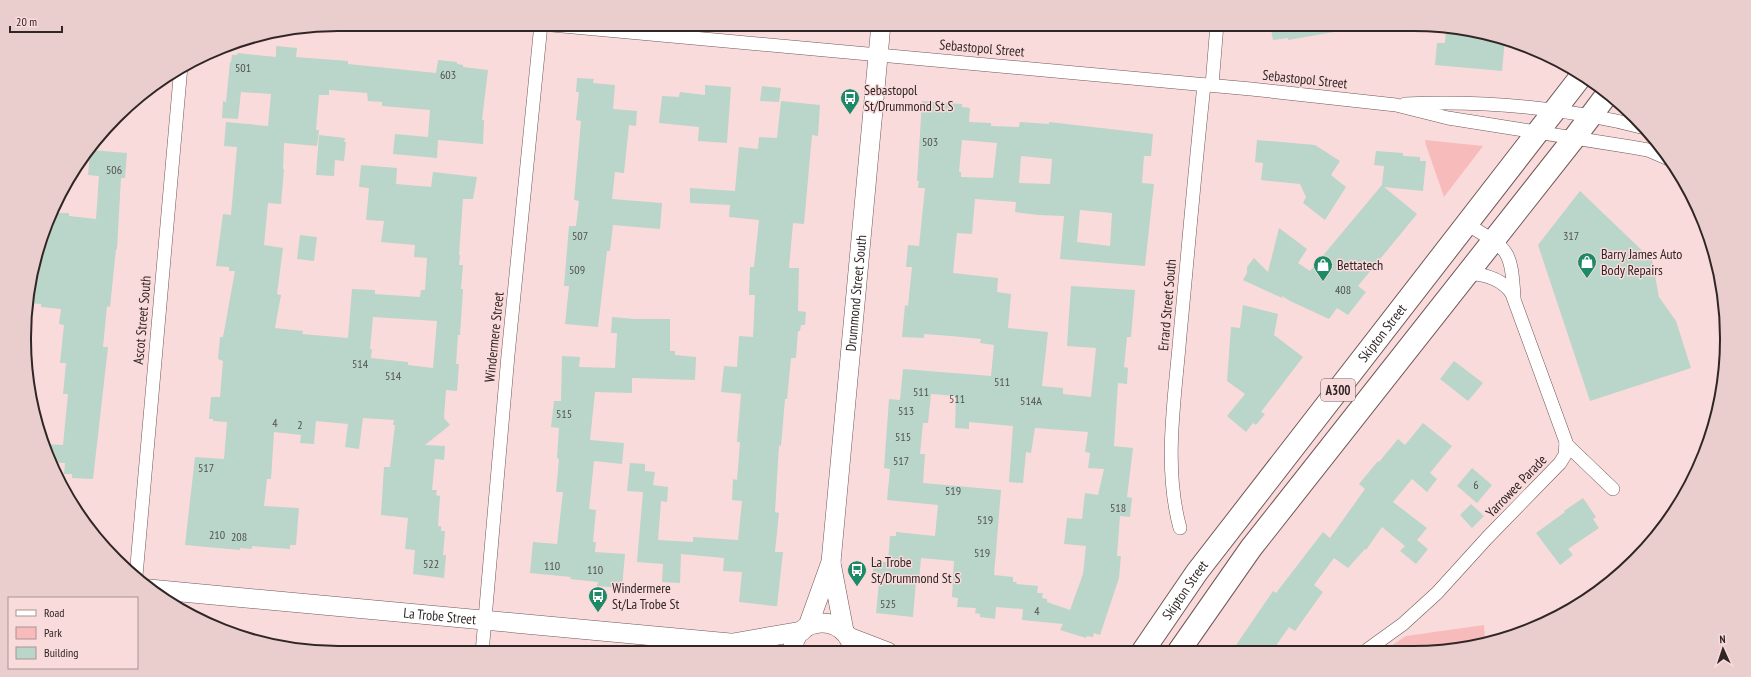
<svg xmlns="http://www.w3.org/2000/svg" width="1751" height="677" viewBox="0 0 1751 677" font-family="'PT Sans Narrow',sans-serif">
<rect width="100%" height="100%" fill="#fadbdb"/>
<g fill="#f7bbbc">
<path d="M 1425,140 L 1483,146 L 1444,197 L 1426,145 Z"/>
<path d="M 1484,625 L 1485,641 L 1454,650 L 1385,650 L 1406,636 Z"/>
</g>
<g fill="#bad5c9" fill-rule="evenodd">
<path d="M 1270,24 L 1340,24 L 1340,31 L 1288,40 L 1288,38 L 1273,40 Z"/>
<path d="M 1446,28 L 1494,35 L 1505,39 L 1502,71 L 1435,65 L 1437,43 L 1445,43 Z"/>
<path d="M 276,46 L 297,48 L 296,57 L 348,61 L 348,64 L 436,73 L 438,60 L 457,62 L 457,64 L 463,65 L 463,67 L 488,70 L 482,120 L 484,120 L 483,144 L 438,140 L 437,158 L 393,154 L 395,134 L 428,137 L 430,110 L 382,106 L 382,102 L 368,101 L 367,93 L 329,90 L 329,95 L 319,95 L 316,130 L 319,130 L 317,146 L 284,143 L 283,169 L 284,169 L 281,204 L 268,203 L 264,245 L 283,248 L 277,294 L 281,295 L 275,328 L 303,331 L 302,334 L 348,338 L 352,289 L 375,290 L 375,294 L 420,297 L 421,290 L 425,290 L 427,258 L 414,257 L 415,245 L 381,242 L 384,221 L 366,220 L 369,188 L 359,187 L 361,165 L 397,168 L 396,184 L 431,187 L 433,172 L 477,177 L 473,199 L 463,199 L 459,255 L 460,255 L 459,265 L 463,265 L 461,289 L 463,289 L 460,335 L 458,335 L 456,364 L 459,364 L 457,391 L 446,390 L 444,418 L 450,425 L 425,445 L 445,446 L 444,460 L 435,459 L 432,490 L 437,490 L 436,495 L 440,496 L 438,526 L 441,526 L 441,531 L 445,531 L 443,555 L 446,555 L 444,578 L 413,574 L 415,550 L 405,549 L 408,518 L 381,515 L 384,467 L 390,467 L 395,425 L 393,425 L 394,420 L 363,418 L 359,449 L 345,447 L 348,424 L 316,421 L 314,444 L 300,443 L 301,435 L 274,432 L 271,479 L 267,479 L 264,506 L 299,508 L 296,545 L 290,545 L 290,549 L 252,546 L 252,549 L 240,548 L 240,550 L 185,545 L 195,457 L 224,459 L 227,422 L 213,421 L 213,419 L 209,419 L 211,397 L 220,397 L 223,361 L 218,359 L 220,337 L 223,337 L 235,271 L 229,271 L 229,267 L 216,266 L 223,214 L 231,215 L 237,147 L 224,146 L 226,122 L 268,126 L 271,94 L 241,92 L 238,119 L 222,118 L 223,101 L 226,102 L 230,62 L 231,62 L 232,55 L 237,55 L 238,53 L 276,57 ZM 373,317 L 437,321 L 433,368 L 408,365 L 408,362 L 371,358 L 372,349 L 370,349 Z"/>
<path d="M 577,78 L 594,79 L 593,83 L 615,85 L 613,109 L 637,111 L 636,126 L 629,125 L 624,173 L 615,172 L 612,199 L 662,203 L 660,229 L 613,225 L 610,251 L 607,251 L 598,327 L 565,324 L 569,286 L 564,286 L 569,226 L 576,226 L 579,201 L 574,200 L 581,121 L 576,120 L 579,92 L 576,92 Z"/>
<path d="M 705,85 L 731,87 L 727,143 L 698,141 L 699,127 L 659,123 L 662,96 L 679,97 L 680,92 L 705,95 Z"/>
<path d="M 762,86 L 781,88 L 779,102 L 760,101 Z"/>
<path d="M 781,101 L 820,105 L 818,136 L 812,135 L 804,224 L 793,223 L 789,268 L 799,268 L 798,311 L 806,312 L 805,325 L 801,325 L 800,331 L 798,331 L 796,358 L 791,358 L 787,399 L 785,399 L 781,446 L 779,445 L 775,512 L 779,513 L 775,552 L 783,552 L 777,606 L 774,606 L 739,602 L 742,572 L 723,571 L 724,558 L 681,554 L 680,583 L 662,582 L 663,564 L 637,562 L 643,492 L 627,491 L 630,463 L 645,464 L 645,471 L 655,472 L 653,485 L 668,487 L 667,502 L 661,501 L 658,540 L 693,542 L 693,537 L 738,540 L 742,501 L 732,500 L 733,479 L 737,480 L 740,442 L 737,442 L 741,394 L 721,392 L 724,366 L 737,367 L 739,336 L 753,337 L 755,295 L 749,295 L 750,267 L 754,267 L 759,220 L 729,217 L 730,205 L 690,203 L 690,188 L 735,191 L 739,147 L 758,149 L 759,137 L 777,138 Z"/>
<path d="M 922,101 L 962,104 L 962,107 L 970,108 L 969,122 L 991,123 L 991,126 L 1019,127 L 1020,122 L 1049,124 L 1049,122 L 1153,134 L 1151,156 L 1144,156 L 1142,183 L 1154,184 L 1145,266 L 1060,259 L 1064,216 L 1038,215 L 1015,212 L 1016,202 L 975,199 L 972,234 L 957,233 L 953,273 L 998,278 L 997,292 L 1011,294 L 1008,328 L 1048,332 L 1042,386 L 1063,388 L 1063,394 L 1091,397 L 1096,348 L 1067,346 L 1071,286 L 1135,290 L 1131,337 L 1127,337 L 1124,367 L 1128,368 L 1127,384 L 1118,383 L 1114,446 L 1133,448 L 1127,497 L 1132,498 L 1130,517 L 1120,516 L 1117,556 L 1121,556 L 1119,578 L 1100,635 L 1094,633 L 1093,637 L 1087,636 L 1086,638 L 1060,630 L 1063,624 L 1022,620 L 1023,609 L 996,607 L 995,619 L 980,617 L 980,614 L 975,613 L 976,608 L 957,607 L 958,598 L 952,597 L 954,561 L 921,558 L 919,581 L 916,581 L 913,617 L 876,613 L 879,582 L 872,582 L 874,562 L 888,562 L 890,536 L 896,536 L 896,532 L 935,536 L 938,505 L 887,500 L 890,469 L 884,468 L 889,399 L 900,400 L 903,369 L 991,376 L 994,345 L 980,343 L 981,339 L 951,336 L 924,334 L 924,338 L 902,337 L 905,305 L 908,306 L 912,267 L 906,267 L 908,245 L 919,246 L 925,188 L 918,188 L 919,181 L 917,181 ZM 962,140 L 997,143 L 993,178 L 961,177 L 961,172 L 959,172 ZM 1021,156 L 1052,159 L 1050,184 L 1019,183 ZM 1080,210 L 1112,213 L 1110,246 L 1077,242 ZM 931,394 L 956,396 L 955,428 L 969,429 L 969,422 L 1013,426 L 1009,482 L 1023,483 L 1026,452 L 1031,453 L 1035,428 L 1088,432 L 1085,452 L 1090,453 L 1088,468 L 1104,469 L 1098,495 L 1085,493 L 1082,519 L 1067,518 L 1064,544 L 1086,546 L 1083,574 L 1070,610 L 1047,602 L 1047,599 L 1042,598 L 1043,593 L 1037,593 L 1038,586 L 1016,584 L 1017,582 L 1013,582 L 1013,577 L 994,575 L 1001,490 L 923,483 L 925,454 L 920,454 L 923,423 L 928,423 Z"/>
<path d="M 319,135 L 345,138 L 344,142 L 346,142 L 344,161 L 335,160 L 334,176 L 316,175 Z"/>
<path d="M 1257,140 L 1315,145 L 1340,161 L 1331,175 L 1346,187 L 1325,220 L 1303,203 L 1306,197 L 1300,184 L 1261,180 L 1263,163 L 1255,162 Z"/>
<path d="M 92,150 L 127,153 L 125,178 L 121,178 L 117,249 L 116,249 L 110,307 L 107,306 L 103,347 L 108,347 L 93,479 L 72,478 L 72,474 L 64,474 L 65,463 L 50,462 L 48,459 L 43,444 L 63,445 L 68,394 L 63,394 L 66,363 L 60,363 L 64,325 L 59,324 L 61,309 L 41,307 L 41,304 L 27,303 L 27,297 L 41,237 L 52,213 L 69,213 L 69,216 L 96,219 L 99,176 L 88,175 L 90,153 Z"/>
<path d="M 1376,151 L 1403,153 L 1403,156 L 1420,157 L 1420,161 L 1426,161 L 1423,191 L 1384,187 L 1417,214 L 1358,286 L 1366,292 L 1348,315 L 1337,308 L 1329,319 L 1290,301 L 1282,296 L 1282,298 L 1243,280 L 1247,273 L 1247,267 L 1254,258 L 1268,272 L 1279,228 L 1307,249 L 1298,263 L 1310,271 L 1382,185 L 1384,166 L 1374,165 Z"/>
<path d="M 1580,191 L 1652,260 L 1659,297 L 1676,321 L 1691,368 L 1590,401 L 1538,245 Z"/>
<path d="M 300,235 L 317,237 L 314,261 L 297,259 Z"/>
<path d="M 1243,305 L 1278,314 L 1274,335 L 1303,357 L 1261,412 L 1265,414 L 1256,425 L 1253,423 L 1246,432 L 1227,416 L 1245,394 L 1227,381 L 1231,327 L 1240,328 Z"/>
<path d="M 612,317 L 635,319 L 670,319 L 670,351 L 675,351 L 675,355 L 696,357 L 695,380 L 632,378 L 632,393 L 595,392 L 590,440 L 624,443 L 622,464 L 594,461 L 589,509 L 596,510 L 593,542 L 596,542 L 595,552 L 625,554 L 622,588 L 597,586 L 598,582 L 570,579 L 571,577 L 530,573 L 533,542 L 557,544 L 563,492 L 556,492 L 559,459 L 557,458 L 559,428 L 551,427 L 554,401 L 561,401 L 562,356 L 580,357 L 579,367 L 615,368 L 617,333 L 611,333 Z"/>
<path d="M 1454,361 L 1483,383 L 1468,401 L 1440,379 Z"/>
<path d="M 1423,423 L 1452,446 L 1430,473 L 1437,479 L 1427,492 L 1412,479 L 1393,502 L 1427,528 L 1417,540 L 1428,549 L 1416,564 L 1400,551 L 1405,546 L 1382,527 L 1366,550 L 1365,549 L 1348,568 L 1334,558 L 1314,585 L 1323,592 L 1295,631 L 1289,627 L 1273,650 L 1232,651 L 1273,591 L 1276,593 L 1323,532 L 1330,538 L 1365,489 L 1359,484 L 1378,461 L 1379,462 L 1398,439 L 1405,445 Z"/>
<path d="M 1472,468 L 1492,485 L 1477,503 L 1457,486 Z"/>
<path d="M 1583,498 L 1596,517 L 1593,519 L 1599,528 L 1568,549 L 1573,555 L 1560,565 L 1536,533 L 1565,512 L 1564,511 Z"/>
<path d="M 1471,504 L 1484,516 L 1472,528 L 1460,515 Z"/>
</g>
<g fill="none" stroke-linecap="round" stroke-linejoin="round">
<g stroke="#715757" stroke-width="14">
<g id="minor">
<path d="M 541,24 L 1251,89 L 1396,105 L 1448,118 L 1631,147 L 1648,150 L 1669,159"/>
<path d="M 1212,85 L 1217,24"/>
<path d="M 1405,104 C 1483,100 1570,108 1645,128"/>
<path d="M 1467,224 C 1508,250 1511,247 1514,297"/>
<path d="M 1566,444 L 1613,489"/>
<path d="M 1180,528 C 1163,466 1175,398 1180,335 C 1188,252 1195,168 1204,85"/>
<path d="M 136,576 L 181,66"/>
<path d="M 1367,650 L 1403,624 L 1437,593 L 1487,538 L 1560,463 L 1565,455 L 1566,442 L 1512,294 C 1503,279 1483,274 1466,273"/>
<path d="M 482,653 L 508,355 L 541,24"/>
</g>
</g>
<g stroke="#715757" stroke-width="20">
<g id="secondary">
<path d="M 831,563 L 844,631"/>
<path id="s1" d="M 149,589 L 730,643 L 756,652"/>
<path id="s2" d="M 808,626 L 831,562 L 881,24"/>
<path d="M 849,637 L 888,652"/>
<path d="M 733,643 L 802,631"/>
<path d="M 793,652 C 792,615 849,612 853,652"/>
</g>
</g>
<g stroke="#715757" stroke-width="24">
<g id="trunk">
<path id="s3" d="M 1143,651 L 1197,572 L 1582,75"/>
<path d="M 1179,651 L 1251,548 L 1575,137 L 1608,93"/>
</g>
</g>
<use href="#minor" stroke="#fff" stroke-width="13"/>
<use href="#secondary" stroke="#fff" stroke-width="19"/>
<use href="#trunk" stroke="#fff" stroke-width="22"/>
</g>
<defs>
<g id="bus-pin" transform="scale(1)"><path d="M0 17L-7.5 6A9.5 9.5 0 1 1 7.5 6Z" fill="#1d8967" stroke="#fadbdb"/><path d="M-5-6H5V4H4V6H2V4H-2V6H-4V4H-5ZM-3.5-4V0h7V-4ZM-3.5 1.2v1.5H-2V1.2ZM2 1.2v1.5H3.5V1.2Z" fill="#fff"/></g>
<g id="shop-pin" transform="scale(1)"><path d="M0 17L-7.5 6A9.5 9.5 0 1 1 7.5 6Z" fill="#1d8967" stroke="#fadbdb"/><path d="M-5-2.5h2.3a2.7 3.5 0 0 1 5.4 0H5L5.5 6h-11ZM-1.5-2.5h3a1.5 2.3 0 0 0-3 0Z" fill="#fff"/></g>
</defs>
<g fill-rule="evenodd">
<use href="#bus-pin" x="850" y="98"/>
<use href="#shop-pin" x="1587" y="262"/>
<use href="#shop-pin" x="1323" y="265"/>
<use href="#bus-pin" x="857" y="570"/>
<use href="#bus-pin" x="598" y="596"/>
</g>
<g text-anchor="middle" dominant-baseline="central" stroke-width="3" stroke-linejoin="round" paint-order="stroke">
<g font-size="12" fill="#53524f">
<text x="243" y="67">501</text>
<text x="448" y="74">603</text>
<text x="930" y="141">503</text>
<text x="114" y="169">506</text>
<text x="580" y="235">507</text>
<text x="1571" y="235">317</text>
<text x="577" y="269">509</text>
<text x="1343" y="289">408</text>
<text x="360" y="363">514</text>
<text x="393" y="375">514</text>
<text x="1002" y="381">511</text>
<text x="921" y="391">511</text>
<text x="957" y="398">511</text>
<text x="1031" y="400">514A</text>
<text x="906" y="410">513</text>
<text x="564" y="413">515</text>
<text x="275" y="422">4</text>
<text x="300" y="424">2</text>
<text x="903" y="436">515</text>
<text x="901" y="460">517</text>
<text x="206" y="467">517</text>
<text x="1476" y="484">6</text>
<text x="953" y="490">519</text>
<text x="1118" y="507">518</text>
<text x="985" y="519">519</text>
<text x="217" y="534">210</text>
<text x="239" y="536">208</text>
<text x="982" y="552">519</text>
<text x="431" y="563">522</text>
<text x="552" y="565">110</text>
<text x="595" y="569">110</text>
<text x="888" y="603">525</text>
<text x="1037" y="610">4</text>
</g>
<rect fill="#fadbdb" stroke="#6d5c5c" stroke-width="1" x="1321" y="379" width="34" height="22" rx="3"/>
<g font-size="13" font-weight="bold" fill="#312626">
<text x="1338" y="390">A300</text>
</g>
<g font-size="14" fill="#312626" stroke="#fadbdb">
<text transform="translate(982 48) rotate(5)">Sebastopol Street</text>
<text transform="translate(1305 79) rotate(6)">Sebastopol Street</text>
<text stroke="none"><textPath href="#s2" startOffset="338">Drummond Street South</textPath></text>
<text transform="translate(1167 305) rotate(-85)">Errard Street South</text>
<text transform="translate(142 320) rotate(-85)">Ascot Street South</text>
<text stroke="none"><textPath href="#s3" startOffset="398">Skipton Street</textPath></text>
<text transform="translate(494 337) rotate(-84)">Windermere Street</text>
<text transform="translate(1516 486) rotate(-46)">Yarrowee Parade</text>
<text stroke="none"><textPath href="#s3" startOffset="74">Skipton Street</textPath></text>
<text stroke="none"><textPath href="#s1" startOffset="292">La Trobe Street</textPath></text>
</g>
<g font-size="14" fill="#312626" stroke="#fadbdb" text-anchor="start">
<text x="864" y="90">Sebastopol<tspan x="864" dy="16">St/Drummond St S</tspan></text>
<text x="1601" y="254">Barry James Auto<tspan x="1601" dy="16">Body Repairs</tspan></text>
<text x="1337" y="265">Bettatech</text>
<text x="871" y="562">La Trobe<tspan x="871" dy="16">St/Drummond St S</tspan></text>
<text x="612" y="588">Windermere<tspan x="612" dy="16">St/La Trobe St</tspan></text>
</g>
</g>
<path d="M0 0H1751V677H0ZM338 31H1413A307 307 0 0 1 1720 338V339A307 307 0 0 1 1413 646H338A307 307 0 0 1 31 339V338A307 307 0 0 1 338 31Z" fill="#eacdcd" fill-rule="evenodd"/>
<path fill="none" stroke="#312626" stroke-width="2" d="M338 31H1413A307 307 0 0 1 1720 338V339A307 307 0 0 1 1413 646H338A307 307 0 0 1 31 339V338A307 307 0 0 1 338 31Z"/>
<rect x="8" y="597" width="130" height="72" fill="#fadbdb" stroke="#aa9393"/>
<rect x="16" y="610" width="20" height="6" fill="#ffffff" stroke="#aa9393"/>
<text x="44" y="617" font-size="12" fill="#312626">Road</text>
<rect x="16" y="627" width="20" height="12" fill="#f7bbbc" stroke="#aa9393"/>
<text x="44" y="637" font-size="12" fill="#312626">Park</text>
<rect x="16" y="647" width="20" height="12" fill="#bad5c9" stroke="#aa9393"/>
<text x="44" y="657" font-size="12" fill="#312626">Building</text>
<g transform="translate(1723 649) rotate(357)" stroke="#fadbdb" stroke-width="3" paint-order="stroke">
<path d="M0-3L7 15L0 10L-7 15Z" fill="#312626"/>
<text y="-6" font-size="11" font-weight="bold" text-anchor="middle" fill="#312626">N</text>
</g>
<path d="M10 26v6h52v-6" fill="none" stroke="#312626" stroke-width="2"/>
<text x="16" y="26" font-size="12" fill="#312626" stroke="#fadbdb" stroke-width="3" paint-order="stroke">20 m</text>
</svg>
